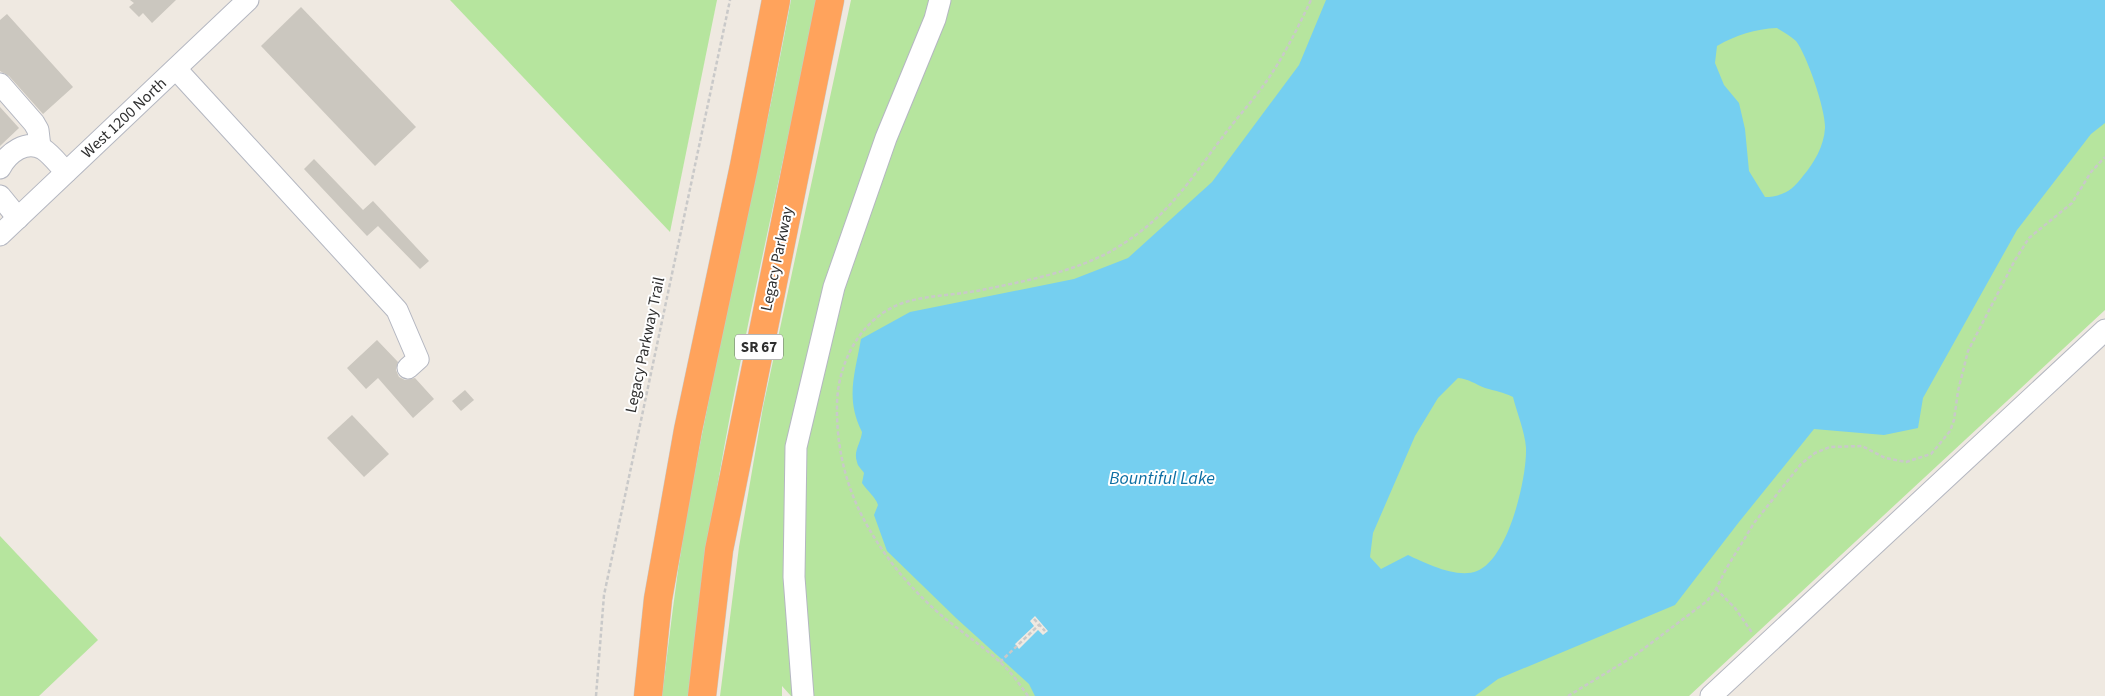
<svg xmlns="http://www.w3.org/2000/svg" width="2105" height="696" viewBox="0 0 2105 696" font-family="'Source Sans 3',sans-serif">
<rect width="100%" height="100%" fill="#efe9e1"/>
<g fill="#b6e59e">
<path d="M 450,0 L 717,0 L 670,232 Z"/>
<path d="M 791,0 L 817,0 C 770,231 711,461 689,696 L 662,696 C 669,641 675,586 684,531 C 715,353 758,178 791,0 Z"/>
<path d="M 851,0 L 2105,0 L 2105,310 L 1689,696 L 791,696 L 782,686 L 782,696 L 720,696 L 739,547 L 763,407 Z"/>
<path d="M 0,536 L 98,640 L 39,696 L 0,696 Z"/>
</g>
<path fill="#75cff0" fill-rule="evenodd" d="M 1326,0 L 2105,0 L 2105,123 L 2091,134 L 2017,230 L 1923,398 L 1918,428 L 1884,435 L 1814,429 L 1739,522 L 1675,605 L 1498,679 L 1475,696 L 1035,696 L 1029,684 L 956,618 L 887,551 L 874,515 L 878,505 C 875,496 867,491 862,483 L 864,473 C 861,468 858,467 857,462 C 853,451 861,443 862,432 C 845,398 855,374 861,339 L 910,312 L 1074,279 L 1128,258 L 1212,182 L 1299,65 ZM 1777,28 C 1783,32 1791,36 1796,41 C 1807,55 1826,111 1825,128 C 1824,146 1814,163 1803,176 C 1793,190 1782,197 1765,197 L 1749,171 L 1745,129 L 1739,103 L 1724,85 L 1715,63 L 1717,46 C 1736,35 1755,29 1777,28 ZM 1458,378 C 1469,379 1475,384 1485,388 C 1495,391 1503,392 1513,397 C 1517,413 1525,432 1526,448 C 1527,479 1508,559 1477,571 C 1457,579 1425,563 1408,555 L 1381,569 L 1370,557 L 1373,533 L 1415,436 L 1438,398 Z"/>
<path fill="#efe9e1" d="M 1035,616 L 1048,631 L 1043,635 L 1038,630 L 1019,649 L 1015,644 L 1034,626 L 1030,621 Z"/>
<g fill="#cbc7bf">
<path d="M 130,0 L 176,0 L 152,23 L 143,13 L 139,17 L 129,7 L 134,3 Z"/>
<path d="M 301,7 L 416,127 L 375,166 L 261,46 Z"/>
<path d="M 7,14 L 73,87 L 43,114 L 9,76 L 0,71 L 0,20 Z"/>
<path d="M 0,107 L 19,128 L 0,146 Z"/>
<path d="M 314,159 L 363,210 L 373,201 L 429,261 L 420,269 L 378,226 L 367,236 L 304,169 Z"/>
<path d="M 377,340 L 398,362 L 396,370 L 399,377 L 405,380 L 415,378 L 434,399 L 413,418 L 378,378 L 366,389 L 347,368 Z"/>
<path d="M 465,390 L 474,400 L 461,411 L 452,401 Z"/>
<path d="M 352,415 L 389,454 L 364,477 L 327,438 Z"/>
</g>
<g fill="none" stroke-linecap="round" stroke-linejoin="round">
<g stroke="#b4b7c1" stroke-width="23">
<g id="minor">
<path d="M 176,69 L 397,310 L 418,359 L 408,368"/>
<path d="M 0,84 L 34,123 L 38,130 L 40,147"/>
<path d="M 0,168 C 8,153 26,139 43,149 C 52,155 59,165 66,172"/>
<path d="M 0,196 L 18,218"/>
<path d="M 0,235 L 248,0"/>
<path d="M 803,696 L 794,577 L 796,447 L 834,287 L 886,138 L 935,19 L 940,0"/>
<path d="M 1711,696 L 2105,330"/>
</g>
</g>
<g stroke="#c9c9c9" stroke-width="29">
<g id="highway">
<path d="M 648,696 L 658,599 L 688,430 L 744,166 L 776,0"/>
<path d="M 702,696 L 719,550 L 830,0"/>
</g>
</g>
<g stroke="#c9c9c9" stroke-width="2.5" stroke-dasharray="4 2.5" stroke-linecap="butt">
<path d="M 1716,589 L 1735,608 L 1753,634"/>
<path d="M 1034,619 L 1045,631"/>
<path d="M 1000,662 L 1039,625"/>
<path d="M 596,696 L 604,595 L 730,0"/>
<path d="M 1028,696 C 1020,685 1012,673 1002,664 C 983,646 961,632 941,615 C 914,592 889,563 871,532 C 847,493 836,449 837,404 C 838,359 864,313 909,301 C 932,295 957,295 981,290 C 1026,281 1079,271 1118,247 C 1170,215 1189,181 1224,135 C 1240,114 1258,95 1272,73 C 1287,50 1299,25 1311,0"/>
<path d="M 1568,696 L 1634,656 L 1707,601 L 1716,589 L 1726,569 L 1754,523 L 1801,464 L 1815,453 L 1830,447 L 1862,446 L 1885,458 L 1906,462 L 1931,454 L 1937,447 L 1950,431 L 1954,420 L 1958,391 L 1968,351 L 2015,260 L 2029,238 L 2072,203 L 2091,172 L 2105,157"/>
</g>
<use href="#minor" stroke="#fff" stroke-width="21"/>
<use href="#highway" stroke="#ffa35c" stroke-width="28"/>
</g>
<g text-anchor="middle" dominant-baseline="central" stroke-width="4" stroke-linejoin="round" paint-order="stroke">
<rect fill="#fff" stroke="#6d6d6d" stroke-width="1" x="735" y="334.5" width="48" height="25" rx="4"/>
<g font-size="15" font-weight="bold" fill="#2e2e2e">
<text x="759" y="347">SR 67</text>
</g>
<g font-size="16" fill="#2e2e2e" stroke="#fff">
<text transform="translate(124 118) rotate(-43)">West 1200 North</text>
<text transform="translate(777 259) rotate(-78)">Legacy Parkway</text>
<text transform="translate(645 345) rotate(-78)">Legacy Parkway Trail</text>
</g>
<g font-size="18" font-style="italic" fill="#0d6fa3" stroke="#fff">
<text x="1162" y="478">Bountiful Lake</text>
</g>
</g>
</svg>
